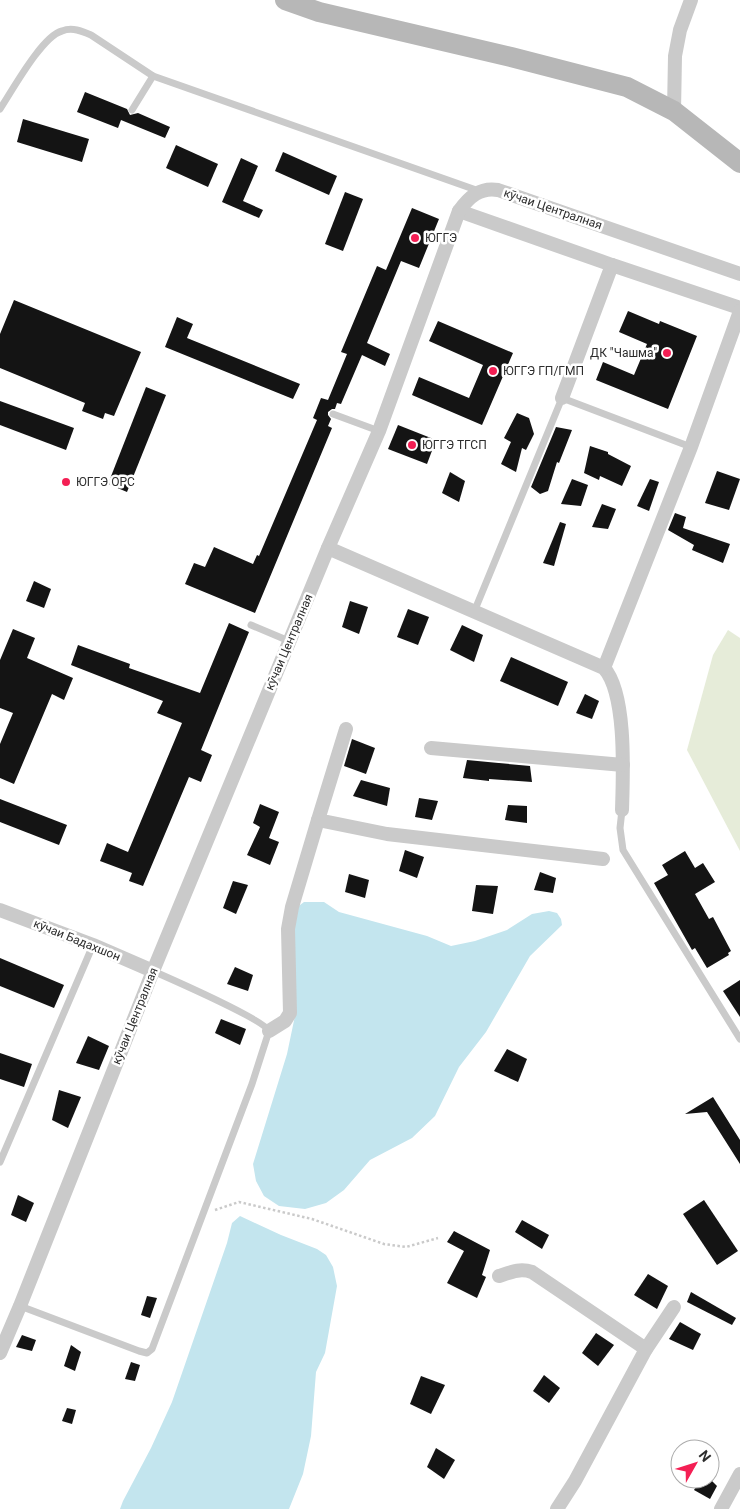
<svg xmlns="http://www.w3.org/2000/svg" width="740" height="1509" viewBox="0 0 740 1509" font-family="Roboto,sans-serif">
<rect width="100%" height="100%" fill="#fff"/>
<path fill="#e6ecd9" d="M 728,630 L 740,638 L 740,851 L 687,750 L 713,655 Z"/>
<g fill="#c3e5ee">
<path d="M 304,902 L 324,902 L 339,912 L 427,936 L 451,946 L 475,941 L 507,930 L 532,914 L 549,911 L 557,913 L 561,919 L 562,925 L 530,956 L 486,1032 L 459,1067 L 435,1116 L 412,1138 L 370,1160 L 344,1190 L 326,1203 L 305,1209 L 279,1206 L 264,1196 L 256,1181 L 253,1164 L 287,1054 L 296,1011 L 292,911 Z"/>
<path d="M 240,1216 L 281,1235 L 317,1249 L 326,1255 L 333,1267 L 337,1286 L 325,1353 L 316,1372 L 311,1436 L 303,1474 L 289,1509 L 120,1509 L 123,1501 L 151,1448 L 172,1402 L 227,1243 L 232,1223 Z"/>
</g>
<g fill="#141414">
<path d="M 85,92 L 127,109 L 130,115 L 138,113 L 170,127 L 165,138 L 121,120 L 118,128 L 77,112 Z"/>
<path d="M 23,119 L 89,139 L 82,162 L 17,142 Z"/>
<path d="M 176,145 L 218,164 L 208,187 L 166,168 Z"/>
<path d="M 283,152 L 337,176 L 329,195 L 275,171 Z"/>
<path d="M 241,158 L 258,166 L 243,201 L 263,210 L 259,218 L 222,202 Z"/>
<path d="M 345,192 L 363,199 L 343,251 L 325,244 Z"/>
<path d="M 412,208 L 439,219 L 419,268 L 401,261 L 367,343 L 390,354 L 385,366 L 362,355 L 341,404 L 337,403 L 335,409 L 332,409 L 328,412 L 328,415 L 331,419 L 328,426 L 332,428 L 255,613 L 185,584 L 194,563 L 205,567 L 214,547 L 253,564 L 257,555 L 259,556 L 317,420 L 313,418 L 321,398 L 328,400 L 347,354 L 341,352 L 377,266 L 386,270 Z"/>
<path d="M 14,300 L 141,352 L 114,416 L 105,413 L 103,419 L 82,411 L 85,403 L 0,368 L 0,334 Z"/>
<path d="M 628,311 L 659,324 L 660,321 L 697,336 L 668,409 L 596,380 L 603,362 L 634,375 L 647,344 L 619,332 Z"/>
<path d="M 177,317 L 193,324 L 187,338 L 300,384 L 293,399 L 165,347 Z"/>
<path d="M 438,321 L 513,353 L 482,425 L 412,395 L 419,377 L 469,398 L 483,365 L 429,341 Z"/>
<path d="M 146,387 L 166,395 L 127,492 L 108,484 Z"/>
<path d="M 0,401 L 74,428 L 66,450 L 0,425 Z"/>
<path d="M 517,413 L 529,418 L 534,434 L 526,450 L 522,448 L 516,472 L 501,464 L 511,442 L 504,438 Z"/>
<path d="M 398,425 L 436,440 L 427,464 L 388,449 Z"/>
<path d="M 556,427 L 572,430 L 559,463 L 557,462 L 548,491 L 540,494 L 531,487 Z"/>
<path d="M 590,446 L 608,452 L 608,454 L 631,466 L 622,486 L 600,476 L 599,480 L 584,473 Z"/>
<path d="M 717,471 L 740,479 L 729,510 L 705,503 Z"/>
<path d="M 450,472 L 465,481 L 459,502 L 442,493 Z"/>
<path d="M 572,479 L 588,485 L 581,506 L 561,504 Z"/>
<path d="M 650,479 L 659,482 L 649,511 L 637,506 Z"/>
<path d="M 602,504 L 616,509 L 608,529 L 592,527 Z"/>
<path d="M 675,513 L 686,517 L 683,528 L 730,544 L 723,563 L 692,550 L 694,545 L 668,530 Z"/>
<path d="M 560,522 L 566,524 L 554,566 L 543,563 Z"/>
<path d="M 34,581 L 51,589 L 44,608 L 26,601 Z"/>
<path d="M 350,601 L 368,607 L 359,634 L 342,627 Z"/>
<path d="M 408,609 L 429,617 L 418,645 L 397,637 Z"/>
<path d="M 229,623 L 249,632 L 201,750 L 212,755 L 201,782 L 189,777 L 143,886 L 129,881 L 132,873 L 100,861 L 107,843 L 128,852 L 182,723 L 157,713 L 163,701 L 71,665 L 78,645 L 130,664 L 129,668 L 200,693 Z"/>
<path d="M 462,625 L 483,635 L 474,662 L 450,650 Z"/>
<path d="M 13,629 L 35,638 L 27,658 L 73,678 L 64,700 L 52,694 L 14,784 L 0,778 L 0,744 L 13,713 L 0,708 L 0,660 Z"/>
<path d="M 511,657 L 568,682 L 558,706 L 500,681 Z"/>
<path d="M 585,694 L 599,701 L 592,719 L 576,713 Z"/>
<path d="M 352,739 L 375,748 L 366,774 L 344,766 Z"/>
<path d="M 467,760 L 530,766 L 532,782 L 489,779 L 489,781 L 463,778 Z"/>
<path d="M 361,780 L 390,788 L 387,806 L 353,796 Z"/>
<path d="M 419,798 L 438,801 L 432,820 L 415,817 Z"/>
<path d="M 0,799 L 67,825 L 59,845 L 0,822 Z"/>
<path d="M 260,804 L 279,812 L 269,838 L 279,842 L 270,865 L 247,855 L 260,827 L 253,823 Z"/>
<path d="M 508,805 L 527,806 L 527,823 L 505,820 Z"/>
<path d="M 405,850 L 424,857 L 417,878 L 399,871 Z"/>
<path d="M 685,851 L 695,868 L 703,863 L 715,882 L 695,894 L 709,919 L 713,917 L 731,951 L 728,953 L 729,955 L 707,968 L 695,948 L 692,950 L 654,883 L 668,875 L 662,865 Z"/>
<path d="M 540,872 L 556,878 L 553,893 L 534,890 Z"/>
<path d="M 349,874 L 369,880 L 365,898 L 345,892 Z"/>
<path d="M 233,881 L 248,885 L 236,914 L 223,908 Z"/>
<path d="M 476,885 L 498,886 L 493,914 L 472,911 Z"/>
<path d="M 0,958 L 64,985 L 54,1008 L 0,986 Z"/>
<path d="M 235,967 L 253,975 L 248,991 L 227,984 Z"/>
<path d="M 740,980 L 740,1017 L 723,991 Z"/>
<path d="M 221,1019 L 246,1029 L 240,1045 L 215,1033 Z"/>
<path d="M 88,1036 L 109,1046 L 99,1070 L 76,1063 Z"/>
<path d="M 507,1049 L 527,1059 L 518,1082 L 494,1071 Z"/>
<path d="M 0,1053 L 32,1064 L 24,1087 L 0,1079 Z"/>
<path d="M 59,1090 L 81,1097 L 68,1128 L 52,1120 Z"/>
<path d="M 713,1097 L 740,1140 L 740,1164 L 707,1112 L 685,1114 Z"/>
<path d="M 18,1195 L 34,1203 L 26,1222 L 11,1215 Z"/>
<path d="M 704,1200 L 738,1251 L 717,1265 L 683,1214 Z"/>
<path d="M 522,1220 L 549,1235 L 542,1249 L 515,1232 Z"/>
<path d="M 454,1231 L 490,1250 L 482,1275 L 486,1277 L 477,1298 L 447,1283 L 464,1251 L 447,1242 Z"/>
<path d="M 648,1274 L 668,1286 L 657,1309 L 634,1295 Z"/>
<path d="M 691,1292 L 736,1318 L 732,1325 L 687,1302 Z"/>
<path d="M 147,1296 L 157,1298 L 150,1318 L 141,1315 Z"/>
<path d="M 680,1322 L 701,1334 L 693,1350 L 669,1339 Z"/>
<path d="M 596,1333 L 614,1345 L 598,1366 L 582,1353 Z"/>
<path d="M 22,1335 L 36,1340 L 32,1351 L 16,1347 Z"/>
<path d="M 71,1345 L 81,1352 L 75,1371 L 64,1366 Z"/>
<path d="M 131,1362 L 140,1365 L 135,1381 L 125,1379 Z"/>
<path d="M 544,1375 L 560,1388 L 549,1403 L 533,1391 Z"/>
<path d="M 421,1376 L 445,1385 L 431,1414 L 410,1404 Z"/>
<path d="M 67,1408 L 76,1410 L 72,1424 L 62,1421 Z"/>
<path d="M 436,1448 L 455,1460 L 444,1479 L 427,1467 Z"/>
<path d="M 701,1479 L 710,1479 L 717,1486 L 710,1499 L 694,1490 Z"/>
</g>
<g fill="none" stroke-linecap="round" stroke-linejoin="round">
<path stroke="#cacaca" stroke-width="2.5" stroke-dasharray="2.5 2.5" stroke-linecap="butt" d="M 215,1210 L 239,1202 L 312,1219 L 384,1244 L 406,1247 L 438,1238"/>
<g stroke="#cacaca" stroke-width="7">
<path d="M 0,109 C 12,91 42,36 62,31 C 72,27 82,31 91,35 L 153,76 L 479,191"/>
<path d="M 132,110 L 153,76"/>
<path d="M 333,414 L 379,431"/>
<path d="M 474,612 L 562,398 L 691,447"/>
<path d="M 251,625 L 289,641"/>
<path d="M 622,810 L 620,828 L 623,850 L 740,1039"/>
<path d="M 0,1162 L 93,945"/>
<path d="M 20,1306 L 139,1351 L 147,1353 L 152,1349 L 252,1084 L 269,1031 C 263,1019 171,979 153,971"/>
</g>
<g stroke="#cacaca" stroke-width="14">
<path d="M 674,111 L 675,56 L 680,30 L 691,0"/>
<path d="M 459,211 L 612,265"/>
<path d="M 562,398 L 612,265 L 740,308"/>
<path d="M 328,548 L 604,668 C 627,694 623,775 622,810"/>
<path d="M 604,668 L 691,447 L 740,311"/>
<path d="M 346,729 L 318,820 L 387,834 L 603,859"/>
<path d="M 431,748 L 623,765"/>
<path d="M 0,910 L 93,945 L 153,971"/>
<path d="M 269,1031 L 285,1021 L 290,1013 L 288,929 L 292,907 L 318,820"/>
<path d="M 499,1276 C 511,1272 520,1268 532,1272 L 646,1349 L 575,1481 L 557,1509"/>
<path d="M 646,1349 L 674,1307"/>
<path d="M 0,1353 L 20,1306 L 153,971 L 328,548 L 379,431 L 459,211 C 469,197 480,187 498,190 L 740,274"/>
<path d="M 721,1509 L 740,1474"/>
</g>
<path stroke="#b7b7b7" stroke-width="20" d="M 285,0 L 319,12 L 511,57 L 627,87 L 674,111 L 740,163"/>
</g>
<g fill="#f41f54" stroke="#fff" stroke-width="2">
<circle cx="415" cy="238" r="5"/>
<circle cx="667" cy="353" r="5"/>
<circle cx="493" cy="371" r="5"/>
<circle cx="412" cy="445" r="5"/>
<circle cx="66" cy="482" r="5"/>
</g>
<g text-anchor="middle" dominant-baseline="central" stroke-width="5" stroke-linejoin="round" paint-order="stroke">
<g font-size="12" fill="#2d2d2d" stroke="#fff">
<text transform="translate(553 209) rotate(19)">кӯчаи Централная</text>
<text transform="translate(289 642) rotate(-67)">кӯчаи Централная</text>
<text transform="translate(77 940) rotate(22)">кӯчаи Бадахшон</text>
<text transform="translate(135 1016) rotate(-68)">кӯчаи Централная</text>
</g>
<g font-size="12" fill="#2d2d2d" stroke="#fff" text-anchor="start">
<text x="425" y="238">ЮГГЭ</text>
<text x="657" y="353" text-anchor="end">ДК "Чашма"</text>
<text x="503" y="371">ЮГГЭ ГП/ГМП</text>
<text x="422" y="445">ЮГГЭ ТГСП</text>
<text x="76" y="482">ЮГГЭ ОРС</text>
</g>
</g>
<g transform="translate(695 1464) rotate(51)"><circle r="24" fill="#ffffff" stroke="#ababab"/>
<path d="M0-4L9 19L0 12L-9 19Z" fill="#f41f54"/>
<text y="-8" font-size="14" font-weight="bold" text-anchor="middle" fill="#2d2d2d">N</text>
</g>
</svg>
